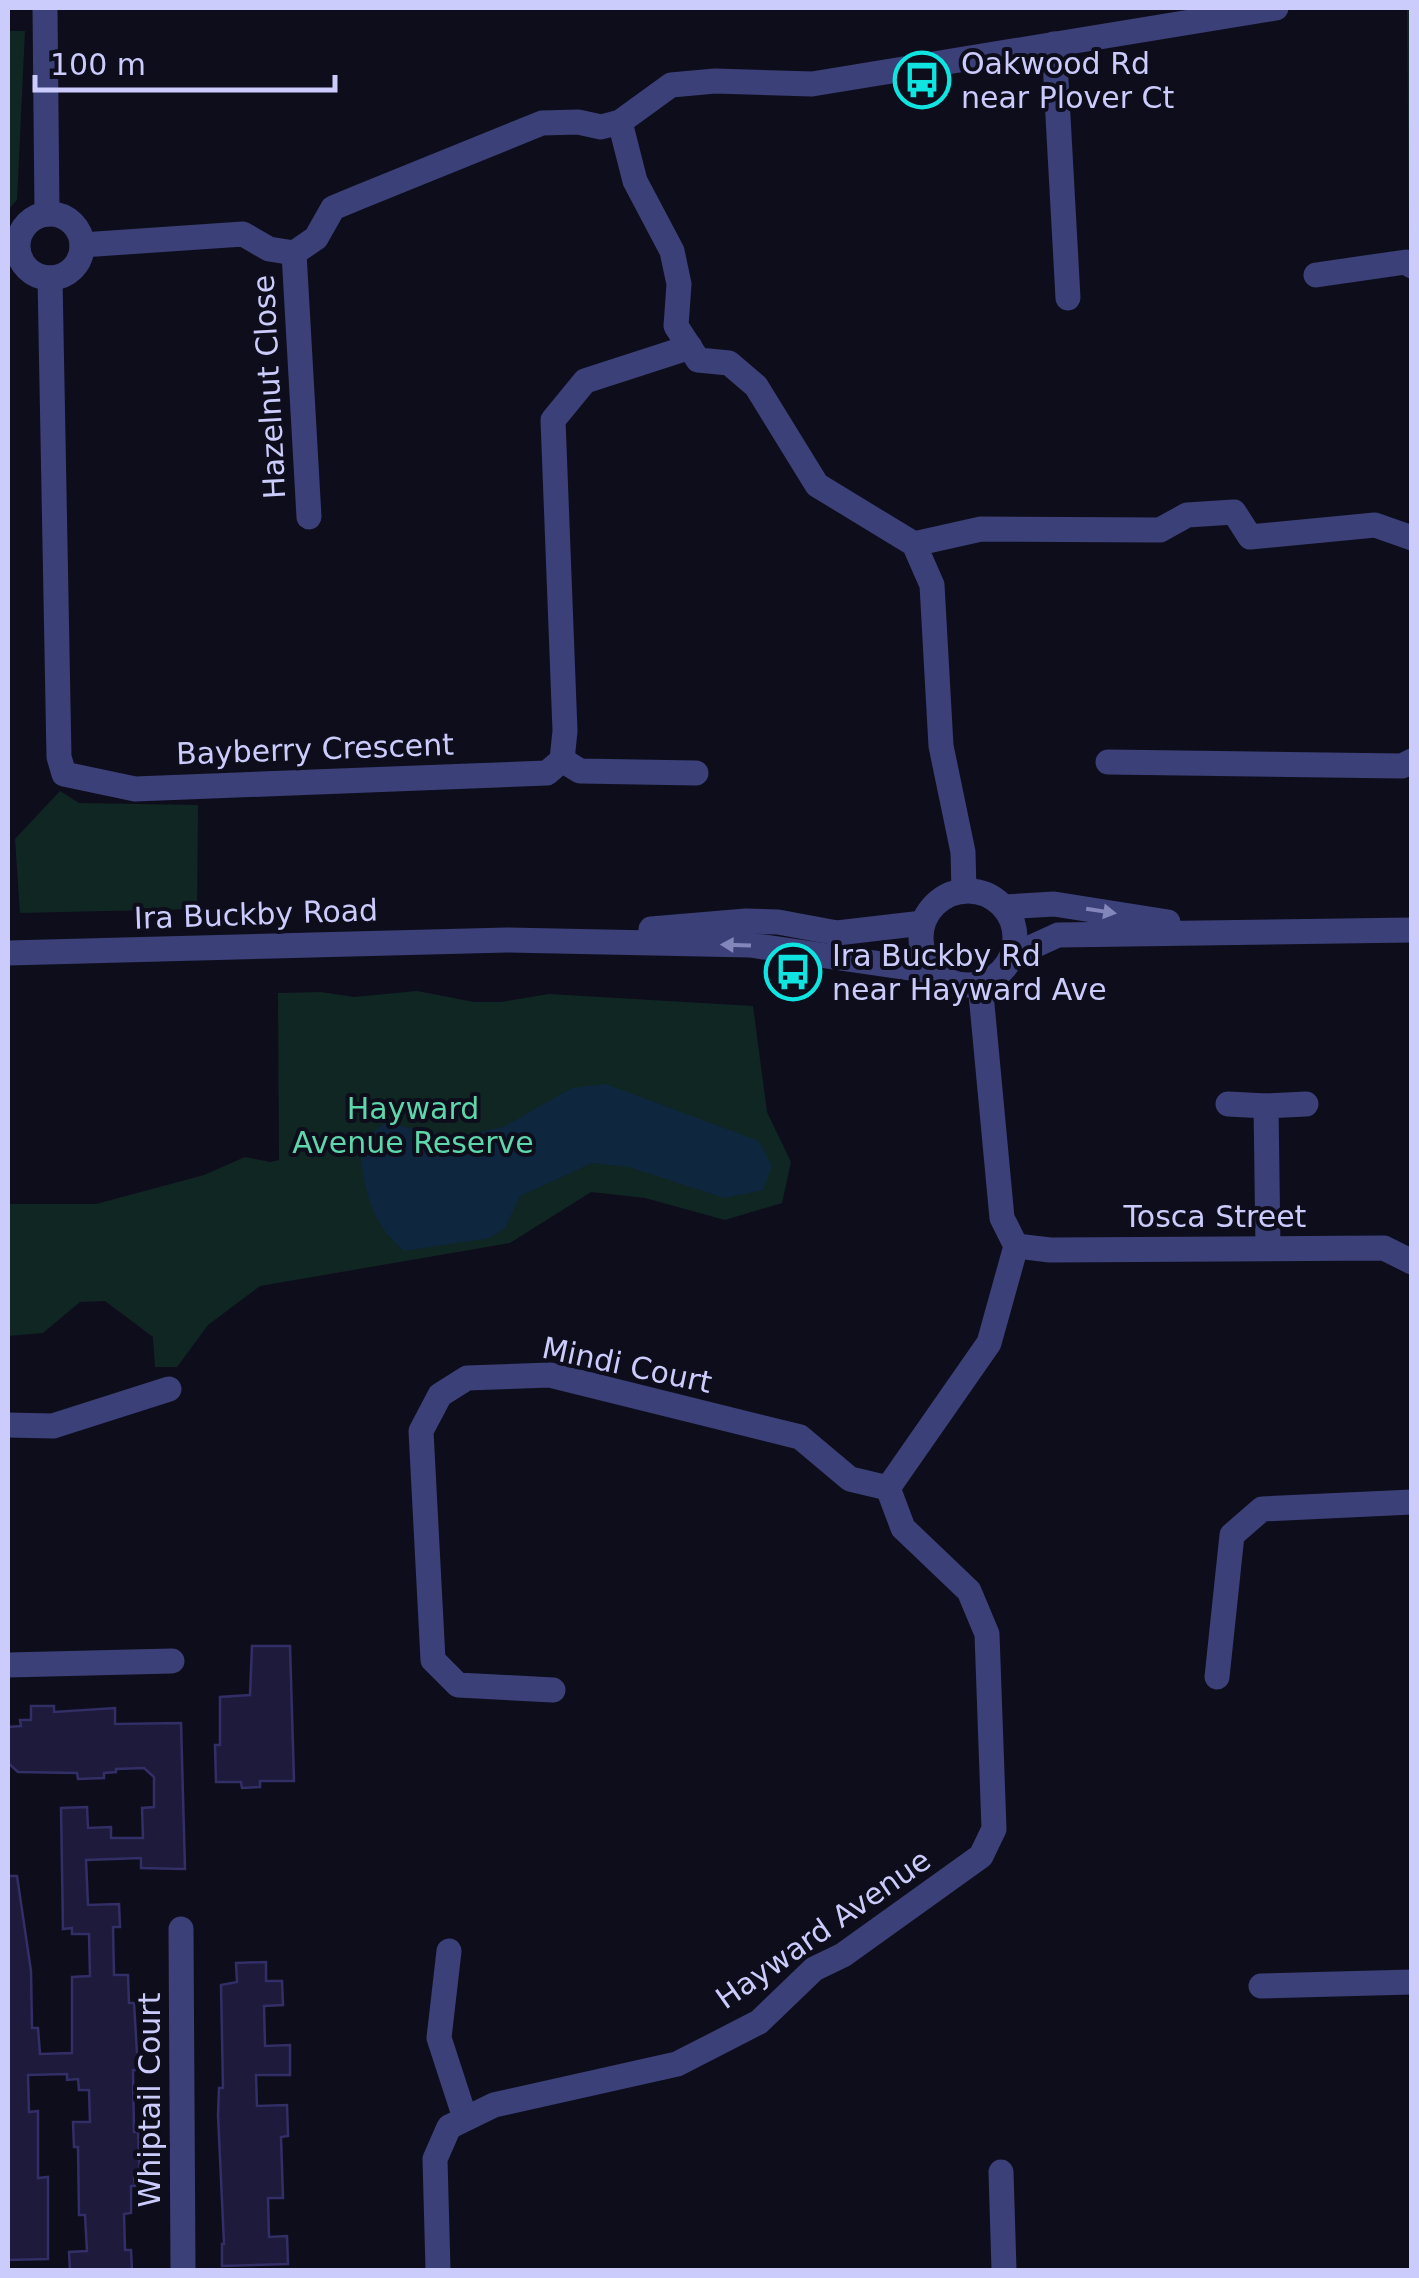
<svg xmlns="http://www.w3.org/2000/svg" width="1419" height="2278" viewBox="0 0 1419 2278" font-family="'DejaVu Sans',sans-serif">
<rect width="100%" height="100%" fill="#0e0d1c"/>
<g fill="#102622">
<path d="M 1407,8 L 1412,8 L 1411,231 L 1409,230 Z"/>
<path d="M 8,31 L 25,31 L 17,200 L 8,210 Z"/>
<path d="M 60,791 L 79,803 L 198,805 L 197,909 L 20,913 L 15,839 Z"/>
<path d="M 417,991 L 474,1002 L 501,1002 L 549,994 L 753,1006 L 767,1112 L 791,1162 L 782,1203 L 725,1220 L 645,1198 L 591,1192 L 510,1243 L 260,1286 L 208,1325 L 177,1367 L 155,1367 L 153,1337 L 105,1301 L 80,1302 L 43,1333 L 8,1336 L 8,1204 L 96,1204 L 204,1175 L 245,1157 L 270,1162 L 279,1160 L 278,993 L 321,992 L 354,997 Z"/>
</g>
<path fill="#0e263e" d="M 606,1084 L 759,1141 L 772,1166 L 763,1190 L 724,1198 L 629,1167 L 592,1163 L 520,1196 L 505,1228 L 490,1238 L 404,1251 C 368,1221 365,1188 359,1145 L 384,1123 L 457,1137 L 503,1127 L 572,1088 Z"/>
<g fill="#1d1a3c" stroke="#322e66" stroke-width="2.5">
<path d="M 252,1646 L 290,1646 L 294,1781 L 260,1781 L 260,1787 L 242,1788 L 241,1782 L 216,1782 L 215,1745 L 220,1745 L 220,1697 L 250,1695 Z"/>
<path d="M 31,1706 L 54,1706 L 54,1712 L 115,1708 L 115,1724 L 181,1723 L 185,1869 L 141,1868 L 141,1858 L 86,1860 L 88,1905 L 119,1904 L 120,1927 L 113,1927 L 114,1975 L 128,1975 L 129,2003 L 134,2003 L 138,2070 L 133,2070 L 134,2132 L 138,2132 L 140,2177 L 134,2177 L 135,2186 L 131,2186 L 131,2213 L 124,2214 L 125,2250 L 131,2250 L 132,2270 L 70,2270 L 69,2252 L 87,2251 L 85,2215 L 79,2215 L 78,2147 L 74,2147 L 73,2122 L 90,2122 L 89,2090 L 79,2090 L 78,2079 L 67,2080 L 67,2074 L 28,2075 L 29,2112 L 38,2111 L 38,2178 L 48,2177 L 48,2259 L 8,2260 L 8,1876 L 17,1876 L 31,1971 L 32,2028 L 38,2028 L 40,2054 L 72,2053 L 72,1977 L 90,1976 L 89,1934 L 72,1934 L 72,1928 L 63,1929 L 61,1808 L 87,1807 L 88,1828 L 111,1827 L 111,1838 L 143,1838 L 142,1808 L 154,1807 L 154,1777 L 144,1768 L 116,1769 L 116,1772 L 104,1773 L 104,1778 L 78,1779 L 77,1773 L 18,1772 L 8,1763 L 8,1727 L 21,1726 L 20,1720 L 31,1720 Z"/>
<path d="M 266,1962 L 266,1981 L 282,1981 L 283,2005 L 264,2006 L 265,2046 L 290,2045 L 290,2075 L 256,2075 L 257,2106 L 287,2105 L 288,2136 L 281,2137 L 283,2198 L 268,2198 L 269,2237 L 287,2236 L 288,2264 L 222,2266 L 222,2244 L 224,2244 L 218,2115 L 219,2088 L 223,2088 L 221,1985 L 237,1982 L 236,1963 Z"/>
</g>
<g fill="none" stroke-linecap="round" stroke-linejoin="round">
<g stroke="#3b4078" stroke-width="25">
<path d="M 45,8 L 47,214"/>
<path d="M 1054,44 L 1068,298"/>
<path d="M 620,122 L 635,181 L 672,251 L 679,284 L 676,326 L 698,360 L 729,363 L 756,386 L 817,485 L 914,544 L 932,585 L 941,746 L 963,852 L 964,891"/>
<circle cx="50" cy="246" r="32"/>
<path d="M 82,245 L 243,234 L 269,249 L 294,253 L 316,238 L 333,208 L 357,198 L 542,123 L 578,122 L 601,127 L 620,122 L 671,85 L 715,81 L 812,84 L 1276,8"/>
<path d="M 294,253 L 309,517"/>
<path d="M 1316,275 L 1406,262 L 1412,266"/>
<path d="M 50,278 L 59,757 L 64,774 L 135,789 L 547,773 L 562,760 L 565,731 L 553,420 L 585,381 L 690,347"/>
<path d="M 914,544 L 981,529 L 1160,530 L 1187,515 L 1234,512 L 1250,537 L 1375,525 L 1412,538"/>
<path d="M 562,760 L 580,771 L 696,773"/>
<path d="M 1108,762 L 1402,766 L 1412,761"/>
<circle cx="968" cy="938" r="47"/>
<path d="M 1004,907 L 1054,904 L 1168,922"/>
<path d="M 651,929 L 746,921 L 778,922 L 837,933 L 923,923"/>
<path d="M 8,953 L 507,940 L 750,945 L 937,972"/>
<path d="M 1012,956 L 1058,935 L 1412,930"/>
<path d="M 1228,1104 L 1266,1106 L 1268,1248"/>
<path d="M 1266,1106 L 1306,1104"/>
<path d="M 1016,1246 L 1050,1250 L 1384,1248 L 1412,1262"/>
<path d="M 8,1425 L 53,1426 L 169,1389"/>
<path d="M 8,1665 L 172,1661"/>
<path d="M 1217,1677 L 1232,1535 L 1262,1509 L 1412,1502"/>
<path d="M 553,1690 L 458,1685 L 433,1660 L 421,1431 L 440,1395 L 467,1378 L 550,1375 L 800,1437 L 850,1479 L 888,1488"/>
<path d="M 181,1929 L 183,2270"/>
<path d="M 449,1951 L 439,2038 L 465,2118"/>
<path d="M 1261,1986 L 1412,1982"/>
<path d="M 1001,2172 L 1004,2270"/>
<path d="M 438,2270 L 435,2159 L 449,2127 L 494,2105 L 677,2064 L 759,2022 L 814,1969 L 843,1955 L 981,1856 L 994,1829 L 987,1634 L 969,1591 L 903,1528 L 888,1488 L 989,1343 L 1016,1246 L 1002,1218 L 980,983"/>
</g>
</g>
<defs><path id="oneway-solid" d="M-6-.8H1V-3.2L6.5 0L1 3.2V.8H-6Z" transform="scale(2.5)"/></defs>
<g fill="#8386ba">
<use href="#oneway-solid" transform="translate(1101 911) rotate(9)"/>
<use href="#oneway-solid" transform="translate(736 945) rotate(-178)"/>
</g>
<defs>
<g id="bus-ring" transform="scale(2.875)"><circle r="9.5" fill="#0e0d1c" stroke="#0fe4e0" stroke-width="1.5"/><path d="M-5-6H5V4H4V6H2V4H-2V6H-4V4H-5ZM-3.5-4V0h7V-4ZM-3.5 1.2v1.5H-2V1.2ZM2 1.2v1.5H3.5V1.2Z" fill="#0fe4e0"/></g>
</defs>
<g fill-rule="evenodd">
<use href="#bus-ring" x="922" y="80"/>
<use href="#bus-ring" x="793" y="972"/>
</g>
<g text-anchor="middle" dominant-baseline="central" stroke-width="8" stroke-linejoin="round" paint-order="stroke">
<g font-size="30" fill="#cbcbfc" stroke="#0e0d1c" text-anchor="start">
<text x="961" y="63">Oakwood Rd<tspan x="961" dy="34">near Plover Ct</tspan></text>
<text x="832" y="955">Ira Buckby Rd<tspan x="832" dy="34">near Hayward Ave</tspan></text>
</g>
<g font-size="30" fill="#cbcbfc" stroke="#0e0d1c">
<text transform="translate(269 387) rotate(-93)">Hazelnut Close</text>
<text transform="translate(315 749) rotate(-2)">Bayberry Crescent</text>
<text transform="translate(256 914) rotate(-2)">Ira Buckby Road</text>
<text x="1215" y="1216">Tosca Street</text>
<text transform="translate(627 1365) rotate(12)">Mindi Court</text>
<text transform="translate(823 1929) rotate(-35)">Hayward Avenue</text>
<text transform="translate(149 2100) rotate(-90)">Whiptail Court</text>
</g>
<g font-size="30" fill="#5dd6a9" stroke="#0e0d1c">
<text x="413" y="1108">Hayward<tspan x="413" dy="34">Avenue Reserve</tspan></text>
</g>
</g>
<rect width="1419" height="2278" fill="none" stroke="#cbcbfc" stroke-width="20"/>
<path d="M35 75v15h300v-15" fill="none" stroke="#cbcbfc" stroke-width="5"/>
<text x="50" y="75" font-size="30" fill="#cbcbfc" stroke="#0e0d1c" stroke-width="8" paint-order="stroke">100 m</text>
</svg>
